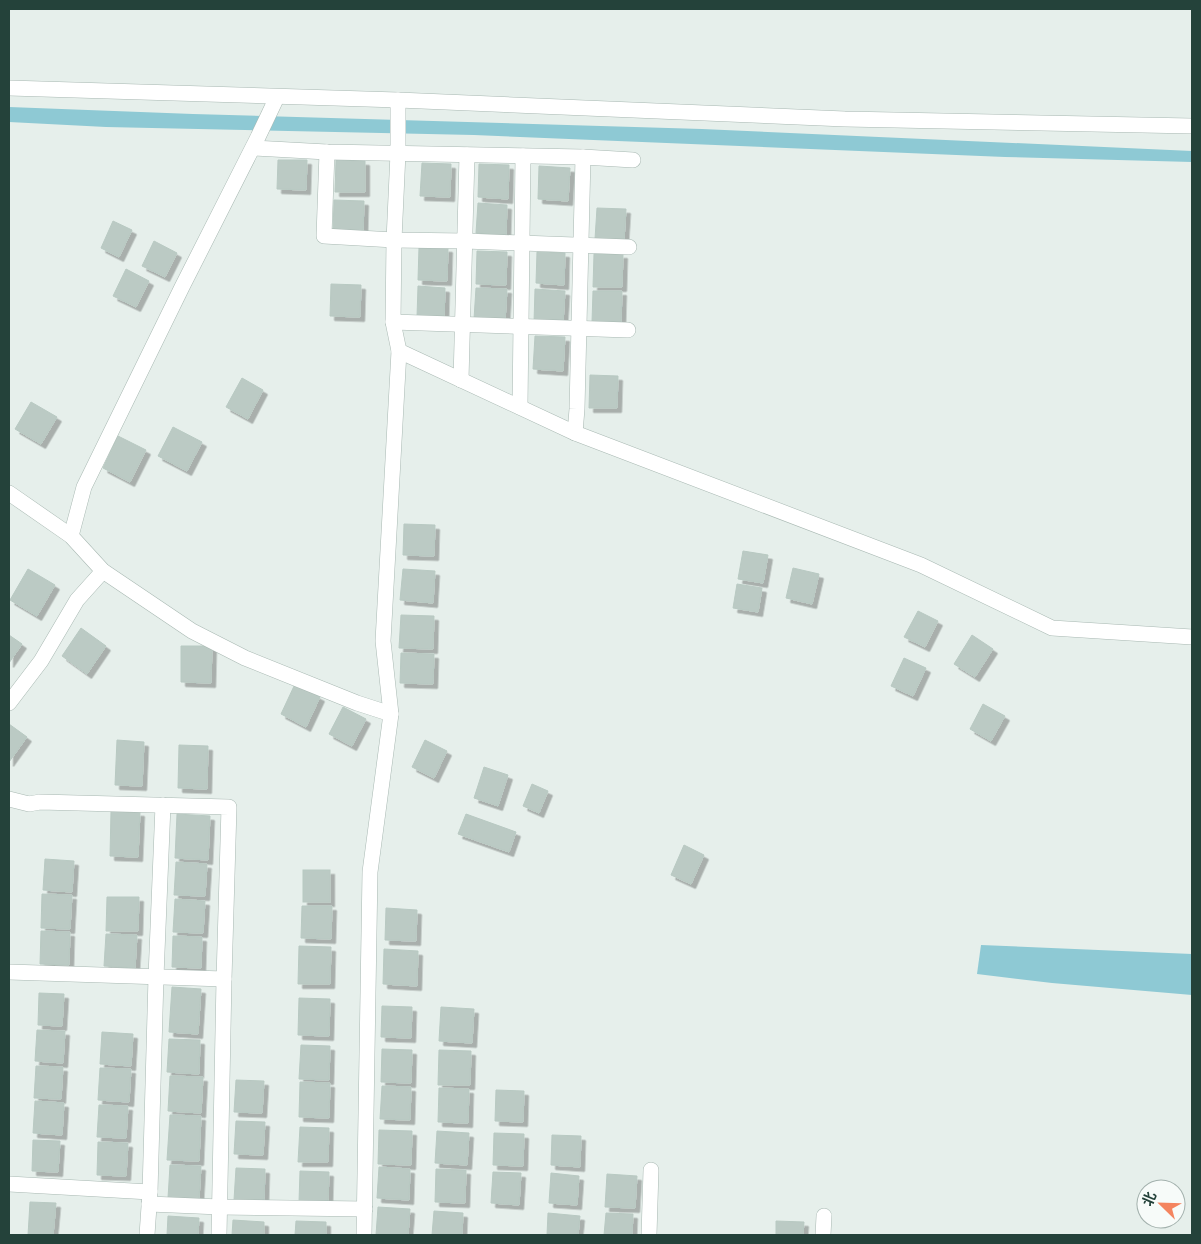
<svg xmlns="http://www.w3.org/2000/svg" width="1201" height="1244" viewBox="0 0 1201 1244" font-family="Jost,'Noto Sans SC',sans-serif">
<defs>
<filter id="shadow"><feDropShadow dx="4.5" dy="4.5" stdDeviation="0" flood-color="#0004"/></filter>
</defs>
<rect width="100%" height="100%" fill="#e6efeb"/>
<g fill="#8ec9d4">
<path d="M 9,107 L 193,114 L 702,129 L 1192,151 L 1192,162 L 1005,157 L 474,135 L 106,127 L 9,122 Z"/>
<path d="M 981,945 L 1192,954 L 1192,995 L 1052,983 L 977,974 Z"/>
</g>
<g fill="#bbcac4" stroke="#b8c9c2" filter="url(#shadow)">
<path d="M 278,160 L 307,160 L 306,190 L 277,189 Z"/>
<path d="M 336,160 L 365,161 L 365,192 L 335,192 Z"/>
<path d="M 422,163 L 451,164 L 450,197 L 420,196 Z"/>
<path d="M 479,164 L 509,165 L 508,199 L 478,197 Z"/>
<path d="M 539,166 L 570,168 L 568,201 L 538,199 Z"/>
<path d="M 334,200 L 364,201 L 363,233 L 333,232 Z"/>
<path d="M 478,203 L 507,205 L 506,235 L 476,233 Z"/>
<path d="M 597,208 L 626,209 L 624,240 L 595,239 Z"/>
<path d="M 113,221 L 132,230 L 119,257 L 101,248 Z"/>
<path d="M 154,241 L 177,253 L 165,277 L 142,266 Z"/>
<path d="M 419,247 L 448,248 L 447,281 L 418,280 Z"/>
<path d="M 477,251 L 507,252 L 506,285 L 476,284 Z"/>
<path d="M 537,252 L 565,253 L 564,285 L 536,283 Z"/>
<path d="M 594,254 L 623,254 L 622,287 L 593,287 Z"/>
<path d="M 126,269 L 149,281 L 136,307 L 113,296 Z"/>
<path d="M 331,284 L 361,285 L 360,317 L 330,316 Z"/>
<path d="M 418,286 L 445,288 L 444,319 L 417,317 Z"/>
<path d="M 476,288 L 507,289 L 505,321 L 474,319 Z"/>
<path d="M 535,289 L 565,291 L 563,323 L 534,322 Z"/>
<path d="M 593,291 L 622,291 L 621,323 L 592,322 Z"/>
<path d="M 535,336 L 565,337 L 563,371 L 533,369 Z"/>
<path d="M 590,375 L 618,376 L 617,408 L 589,408 Z"/>
<path d="M 242,378 L 263,390 L 248,419 L 226,407 Z"/>
<path d="M 31,402 L 57,417 L 41,444 L 15,429 Z"/>
<path d="M 173,427 L 202,442 L 187,471 L 158,456 Z"/>
<path d="M 118,436 L 146,450 L 130,482 L 103,468 Z"/>
<path d="M 404,524 L 435,525 L 434,556 L 403,555 Z"/>
<path d="M 743,551 L 768,555 L 763,583 L 738,579 Z"/>
<path d="M 793,568 L 819,574 L 812,604 L 786,598 Z"/>
<path d="M 28,569 L 55,585 L 37,616 L 10,600 Z"/>
<path d="M 403,569 L 435,571 L 433,603 L 400,600 Z"/>
<path d="M 737,584 L 762,588 L 758,612 L 733,608 Z"/>
<path d="M 918,611 L 938,621 L 925,647 L 904,637 Z"/>
<path d="M 401,615 L 434,616 L 433,649 L 399,648 Z"/>
<path d="M 81,628 L 106,646 L 87,674 L 62,656 Z"/>
<path d="M 9,635 L 22,644 L 9,663 Z"/>
<path d="M 972,635 L 993,649 L 975,677 L 954,664 Z"/>
<path d="M 181,646 L 212,646 L 211,683 L 181,682 Z"/>
<path d="M 401,653 L 434,654 L 433,684 L 400,683 Z"/>
<path d="M 904,658 L 926,668 L 913,696 L 891,686 Z"/>
<path d="M 295,684 L 320,697 L 306,727 L 281,714 Z"/>
<path d="M 983,704 L 1005,716 L 991,741 L 970,729 Z"/>
<path d="M 343,707 L 366,719 L 352,746 L 329,734 Z"/>
<path d="M 9,724 L 27,737 L 9,762 Z"/>
<path d="M 117,740 L 144,742 L 142,786 L 115,785 Z"/>
<path d="M 425,740 L 447,751 L 434,778 L 412,767 Z"/>
<path d="M 179,745 L 208,746 L 207,789 L 178,788 Z"/>
<path d="M 484,767 L 508,775 L 498,806 L 474,798 Z"/>
<path d="M 532,784 L 548,791 L 539,813 L 523,806 Z"/>
<path d="M 111,811 L 140,812 L 138,857 L 110,856 Z"/>
<path d="M 177,814 L 210,816 L 208,860 L 175,858 Z"/>
<path d="M 466,814 L 516,832 L 509,852 L 458,834 Z"/>
<path d="M 684,845 L 704,855 L 691,884 L 671,875 Z"/>
<path d="M 45,859 L 74,861 L 72,892 L 43,890 Z"/>
<path d="M 176,862 L 207,864 L 205,896 L 174,895 Z"/>
<rect x="303" y="870" width="27" height="32"/>
<path d="M 42,894 L 72,895 L 70,929 L 41,928 Z"/>
<path d="M 107,897 L 139,897 L 138,931 L 106,931 Z"/>
<path d="M 175,899 L 205,901 L 203,933 L 173,932 Z"/>
<path d="M 302,906 L 332,906 L 331,939 L 301,938 Z"/>
<path d="M 386,908 L 417,910 L 416,941 L 385,940 Z"/>
<path d="M 41,931 L 70,932 L 69,965 L 40,964 Z"/>
<path d="M 106,934 L 137,935 L 135,968 L 104,966 Z"/>
<path d="M 173,936 L 202,937 L 201,968 L 172,967 Z"/>
<path d="M 299,946 L 331,947 L 330,984 L 298,984 Z"/>
<path d="M 384,949 L 418,951 L 417,986 L 383,984 Z"/>
<path d="M 172,987 L 201,989 L 198,1034 L 169,1032 Z"/>
<path d="M 39,993 L 64,994 L 62,1026 L 38,1025 Z"/>
<path d="M 299,998 L 330,999 L 329,1036 L 298,1035 Z"/>
<path d="M 382,1006 L 412,1007 L 411,1038 L 381,1037 Z"/>
<path d="M 441,1007 L 474,1009 L 472,1043 L 439,1041 Z"/>
<path d="M 37,1030 L 65,1031 L 63,1063 L 35,1061 Z"/>
<path d="M 102,1032 L 133,1034 L 131,1066 L 100,1064 Z"/>
<path d="M 169,1039 L 200,1040 L 199,1074 L 167,1072 Z"/>
<path d="M 301,1045 L 330,1046 L 329,1080 L 299,1079 Z"/>
<path d="M 382,1049 L 412,1050 L 411,1083 L 381,1082 Z"/>
<path d="M 439,1050 L 471,1051 L 470,1085 L 438,1085 Z"/>
<path d="M 36,1066 L 63,1067 L 61,1099 L 34,1098 Z"/>
<path d="M 100,1068 L 131,1069 L 129,1102 L 98,1100 Z"/>
<path d="M 170,1076 L 203,1077 L 201,1113 L 168,1111 Z"/>
<path d="M 236,1080 L 264,1081 L 262,1113 L 234,1112 Z"/>
<path d="M 300,1082 L 330,1083 L 329,1118 L 299,1117 Z"/>
<path d="M 382,1086 L 411,1087 L 410,1120 L 380,1119 Z"/>
<path d="M 439,1088 L 469,1089 L 468,1123 L 438,1122 Z"/>
<path d="M 496,1090 L 524,1091 L 523,1122 L 495,1121 Z"/>
<path d="M 35,1101 L 64,1103 L 62,1135 L 33,1133 Z"/>
<path d="M 99,1105 L 128,1106 L 126,1138 L 97,1137 Z"/>
<path d="M 170,1115 L 201,1116 L 199,1161 L 167,1160 Z"/>
<path d="M 236,1121 L 265,1122 L 263,1155 L 234,1154 Z"/>
<path d="M 300,1127 L 329,1128 L 328,1162 L 298,1162 Z"/>
<path d="M 379,1130 L 412,1131 L 411,1165 L 378,1164 Z"/>
<path d="M 437,1131 L 469,1133 L 467,1165 L 435,1163 Z"/>
<path d="M 494,1133 L 524,1134 L 523,1166 L 493,1165 Z"/>
<path d="M 552,1135 L 581,1136 L 580,1167 L 551,1165 Z"/>
<path d="M 33,1140 L 60,1141 L 58,1172 L 32,1171 Z"/>
<path d="M 98,1142 L 128,1143 L 126,1176 L 97,1175 Z"/>
<path d="M 170,1165 L 201,1166 L 199,1199 L 168,1198 Z"/>
<path d="M 379,1167 L 410,1169 L 409,1200 L 377,1198 Z"/>
<path d="M 236,1168 L 265,1169 L 264,1201 L 234,1200 Z"/>
<path d="M 436,1169 L 466,1170 L 465,1203 L 435,1202 Z"/>
<path d="M 300,1171 L 329,1172 L 328,1203 L 299,1202 Z"/>
<path d="M 493,1172 L 521,1173 L 519,1205 L 491,1203 Z"/>
<path d="M 551,1173 L 579,1176 L 577,1205 L 549,1203 Z"/>
<path d="M 607,1174 L 637,1176 L 635,1208 L 605,1207 Z"/>
<path d="M 30,1202 L 56,1203 L 53,1235 L 28,1235 Z"/>
<path d="M 378,1207 L 410,1209 L 408,1235 L 376,1235 Z"/>
<path d="M 434,1211 L 463,1213 L 462,1235 L 432,1235 Z"/>
<path d="M 548,1213 L 580,1216 L 578,1235 L 547,1235 Z"/>
<path d="M 606,1213 L 633,1214 L 632,1235 L 604,1235 Z"/>
<path d="M 168,1216 L 199,1218 L 198,1235 L 167,1235 Z"/>
<path d="M 233,1220 L 264,1222 L 264,1235 L 232,1235 Z"/>
<path d="M 296,1221 L 326,1222 L 326,1235 L 295,1235 Z"/>
<path d="M 776,1221 L 804,1222 L 803,1235 L 776,1235 Z"/>
</g>
<g fill="none" stroke-linecap="round" stroke-linejoin="round">
<g stroke="#a8b8b2" stroke-width="16">
<g id="minor">
<path d="M 9,88 L 398,100 L 845,119 L 1192,126"/>
<path d="M 253,148 L 327,152 L 583,157 L 633,160"/>
<path d="M 327,152 L 324,236 L 394,240 L 465,241 L 629,247"/>
<path d="M 393,322 L 628,330"/>
<path d="M 399,351 L 575,433 L 921,565 L 1052,628 L 1192,637"/>
<path d="M 461,380 L 467,155"/>
<path d="M 520,407 L 523,156"/>
<path d="M 575,433 L 577,409 L 583,157"/>
<path d="M 9,493 L 71,536 L 103,571 L 192,631 L 245,658 L 357,703 L 391,714"/>
<path d="M 71,536 L 84,487 L 182,287 L 258,137 L 277,97"/>
<path d="M 9,703 L 41,661 L 77,600 L 103,571"/>
<path d="M 9,799 L 29,804 L 40,802 L 229,807 L 224,979 L 219,1235"/>
<path d="M 9,972 L 224,979"/>
<path d="M 9,1184 L 150,1192"/>
<path d="M 149,1204 L 220,1207 L 365,1209"/>
<path d="M 147,1235 L 150,1192 L 156,977 L 163,805"/>
<path d="M 364,1235 L 370,872 L 391,714 L 383,641 L 399,351 L 393,322 L 394,240 L 398,153 L 398,100"/>
<path d="M 649,1235 L 651,1170"/>
<path d="M 823,1235 L 824,1216"/>
</g>
</g>
<use href="#minor" stroke="#fff" stroke-width="15"/>
</g>
<rect width="1201" height="1244" fill="none" stroke="#24423a" stroke-width="20"/>
<g transform="translate(1161 1204) rotate(293)"><circle r="24" fill="#f7fbf9" stroke="#a3b1ad"/>
<path d="M0-4L9 19L0 12L-9 19Z" fill="#f4845f"/>
<text y="-8" font-size="14" font-weight="bold" text-anchor="middle" fill="#24423a">北</text>
</g>
</svg>
